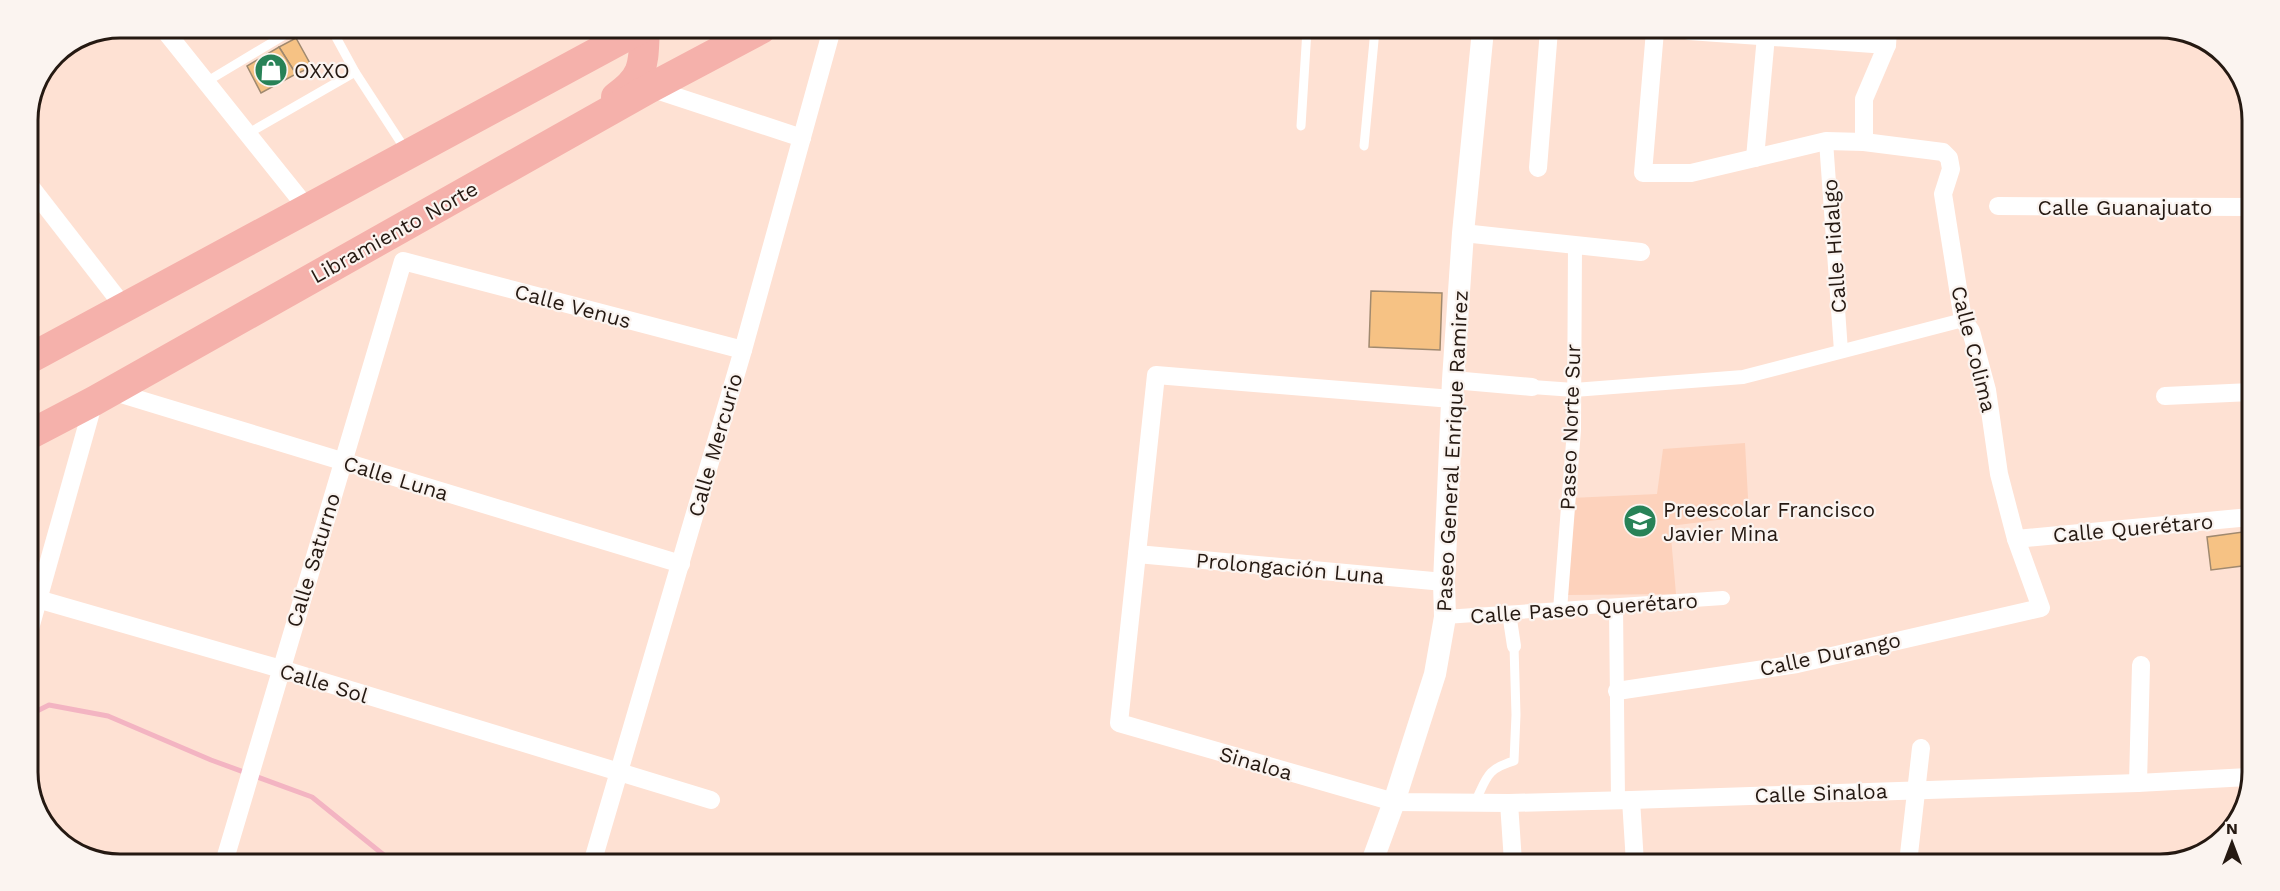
<svg xmlns="http://www.w3.org/2000/svg" width="2280" height="891" viewBox="0 0 2280 891" font-family="'Work Sans',sans-serif">
<rect width="100%" height="100%" fill="#fee1d3"/>
<path fill="#fdd2bc" d="M 1745,443 L 1749,516 L 1670,526 L 1676,594 L 1568,595 L 1571,498 L 1657,494 L 1663,449 Z"/>
<g fill="none" stroke-linecap="round" stroke-linejoin="round">
<path stroke="#f3b4c2" stroke-width="5" d="M 27,716 L 49,705 L 108,716 L 211,760 L 312,797 L 390,860"/>
</g>
<g fill="#f6c284" stroke="#a0896f" stroke-width="1.5">
<path d="M 296,38 L 312,67 L 296,74 L 279,47 Z"/>
<path d="M 279,47 L 296,74 L 261,93 L 247,66 Z"/>
<path d="M 1371,291 L 1442,293 L 1440,350 L 1369,347 Z"/>
<path d="M 2250,531 L 2250,565 L 2211,570 L 2207,537 Z"/>
</g>
<g fill="none" stroke-linecap="round" stroke-linejoin="round">
<g stroke="#fff" stroke-width="9">
<path d="M 331,28 L 355,72 L 407,152"/>
<path d="M 446,30 L 446,28"/>
<path d="M 206,82 L 298,27"/>
<path d="M 1301,126 L 1307,30"/>
<path d="M 247,134 L 355,72"/>
<path d="M 1364,146 L 1375,30"/>
<path d="M 1475,802 C 1487,778 1486,769 1514,761 L 1516,715 L 1514,646"/>
</g>
<g stroke="#fff" stroke-width="14">
<path d="M 1826,141 L 1841,351"/>
<path d="M 1532,387 L 1574,390 L 1743,377 L 1963,320"/>
<path d="M 1616,606 L 1618,800"/>
<path d="M 1560,610 L 1574,430 L 1575,245"/>
<path d="M 1509,613 L 1514,646"/>
<path d="M 1445,617 L 1723,598"/>
</g>
<g stroke="#fff" stroke-width="18">
<path d="M 162,27 L 307,208"/>
<path d="M 1689,31 L 1887,45"/>
<path d="M 650,88 L 802,138"/>
<path d="M 1864,142 L 1864,99 L 1887,45 L 1888,31"/>
<path d="M 1755,158 L 1766,36"/>
<path d="M 1538,168 L 1549,30"/>
<path d="M 27,182 L 124,307"/>
<path d="M 1998,206 L 2252,207"/>
<path d="M 1463,233 L 1641,252"/>
<path d="M 1453,380 L 1532,387"/>
<path d="M 111,391 L 681,564"/>
<path d="M 2165,396 L 2251,392"/>
<path d="M 1452,399 L 1156,375 L 1119,723 L 1394,802 L 1509,803 L 1631,800 L 2138,783 L 2248,777"/>
<path d="M 2016,539 L 2250,517"/>
<path d="M 1137,554 L 1444,582"/>
<path d="M 27,596 L 281,669 L 711,800"/>
<path d="M 27,639 L 94,401"/>
<path d="M 1617,691 L 1797,664 L 2041,608 L 2016,539 L 1999,474 L 1987,390 L 1971,331 L 1963,320 L 1943,194 L 1951,169 L 1949,158 L 1943,152 L 1864,142 L 1826,141 L 1691,173 L 1643,173 L 1655,31"/>
<path d="M 2138,783 L 2141,665"/>
<path d="M 1631,800 L 1635,863"/>
<path d="M 1509,803 L 1513,862"/>
<path d="M 225,859 L 403,261 L 743,350"/>
<path d="M 593,860 L 743,350 L 832,29"/>
<path d="M 1908,863 L 1921,748"/>
</g>
<path stroke="#fff" stroke-width="22" d="M 1372,862 L 1394,802 L 1435,674 L 1445,617 L 1444,582 L 1453,380 L 1463,233 L 1483,30"/>
<g stroke="#f5b1ab" stroke-width="30">
<path d="M 616,97 C 646,76 643,63 645,28"/>
<path d="M 27,360 L 642,28"/>
<path d="M 27,436 L 94,401 L 650,88 L 761,29"/>
</g>
</g>
<defs>
<g id="shop-disc" transform="scale(1.725)"><circle r="9.5" fill="#288257" stroke="#fbf4f0"/><path d="M-5-2.5h2.3a2.7 3.5 0 0 1 5.4 0H5L5.5 6h-11ZM-1.5-2.5h3a1.5 2.3 0 0 0-3 0Z" fill="#fff"/></g>
<g id="school-disc" transform="scale(1.725)"><circle r="9.5" fill="#288257" stroke="#fbf4f0"/><path d="M0-5L7-2L0 1L-7-2ZM-4 1L0 2.5L4 1V4Q0 6-4 4Z" fill="#fff"/></g>
</defs>
<g fill-rule="evenodd">
<use href="#shop-disc" x="271" y="70"/>
<use href="#school-disc" x="1640" y="521"/>
</g>
<g text-anchor="middle" dominant-baseline="central" stroke-width="4.5" stroke-linejoin="round" paint-order="stroke">
<g font-size="21" fill="#251912" stroke="#fbf4f0" text-anchor="start">
<text x="294" y="70">OXXO</text>
<text x="1663" y="509">Preescolar Francisco<tspan x="1663" dy="24">Javier Mina</tspan></text>
</g>
<g font-size="21" fill="#251912" stroke="#fbf4f0">
<text x="2125" y="207">Calle Guanajuato</text>
<text transform="translate(394 232) rotate(-29)">Libramiento Norte</text>
<text transform="translate(1834 246) rotate(-94)">Calle Hidalgo</text>
<text transform="translate(573 306) rotate(15)">Calle Venus</text>
<text transform="translate(1974 349) rotate(76)">Calle Colima</text>
<text transform="translate(1570 427) rotate(-88)">Paseo Norte Sur</text>
<text transform="translate(715 445) rotate(-74)">Calle Mercurio</text>
<text transform="translate(1452 451) rotate(-87)">Paseo General Enrique Ramirez</text>
<text transform="translate(396 478) rotate(17)">Calle Luna</text>
<text transform="translate(2133 528) rotate(-5)">Calle Querétaro</text>
<text transform="translate(313 560) rotate(-73)">Calle Saturno</text>
<text transform="translate(1290 568) rotate(5)">Prolongación Luna</text>
<text transform="translate(1584 608) rotate(-4)">Calle Paseo Querétaro</text>
<text transform="translate(1830 654) rotate(-12)">Calle Durango</text>
<text transform="translate(324 683) rotate(17)">Calle Sol</text>
<text transform="translate(1256 763) rotate(16)">Sinaloa</text>
<text transform="translate(1821 793) rotate(-2)">Calle Sinaloa</text>
</g>
</g>
<path d="M0 0H2280V891H0ZM120 38H2160A82 82 0 0 1 2242 120V772A82 82 0 0 1 2160 854H120A82 82 0 0 1 38 772V120A82 82 0 0 1 120 38Z" fill="#fbf4f0" fill-rule="evenodd"/>
<path fill="none" stroke="#251912" stroke-width="3" d="M120 38H2160A82 82 0 0 1 2242 120V772A82 82 0 0 1 2160 854H120A82 82 0 0 1 38 772V120A82 82 0 0 1 120 38Z"/>
<g transform="translate(2232 843)" stroke="#fbf4f0" stroke-width="4.5" paint-order="stroke">
<path d="M0-4.5L10 22L0 15L-10 22Z" fill="#251912"/>
<text y="-9" font-size="16" font-weight="bold" text-anchor="middle" fill="#251912">N</text>
</g>
</svg>
